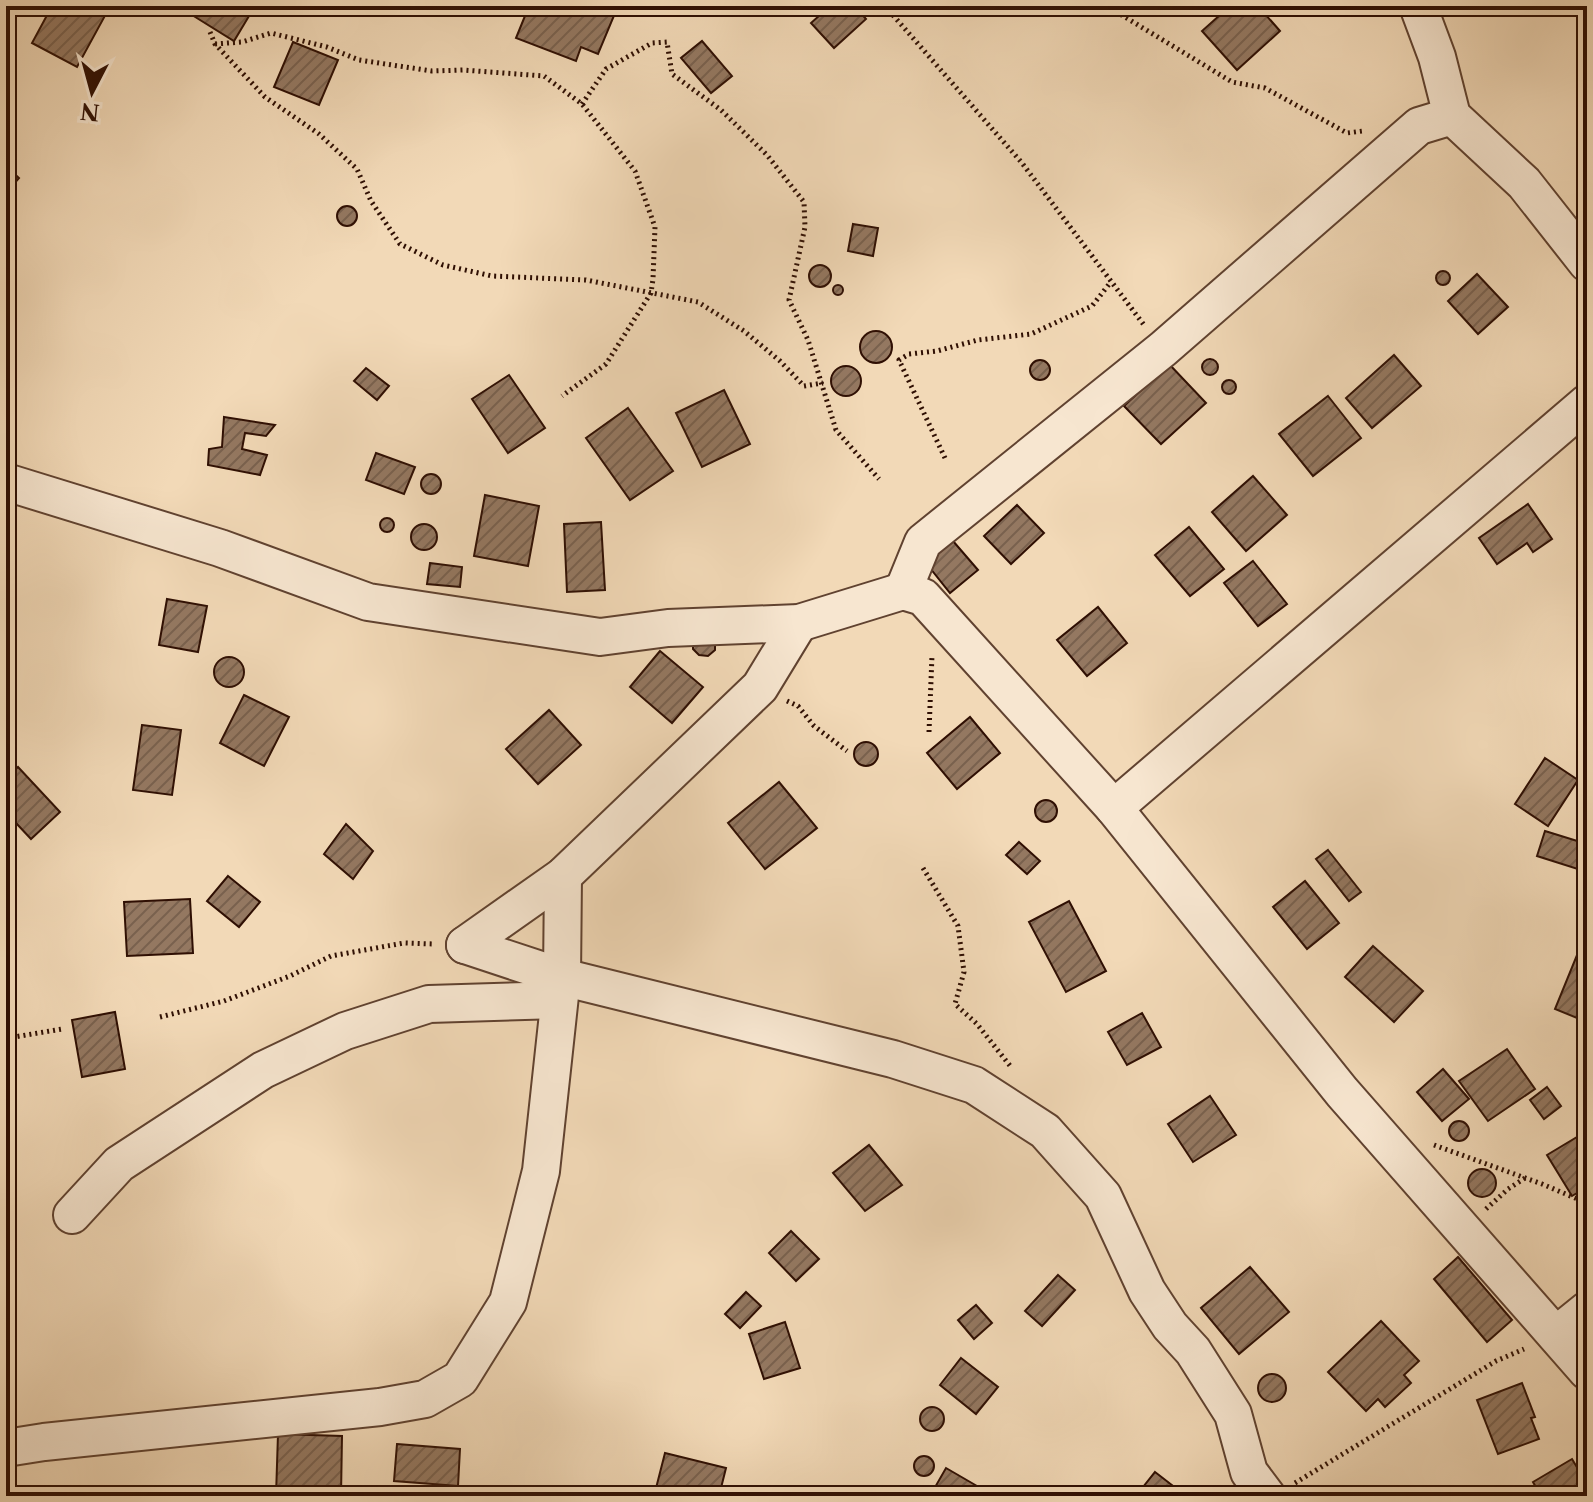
<svg xmlns="http://www.w3.org/2000/svg" width="1593" height="1502" viewBox="0 0 1593 1502" font-family="'Libre Caslon Text',serif">
<defs>
<pattern id="building-hatch" width="6" height="6" patternUnits="userSpaceOnUse" patternTransform="scale(2)"><rect width="6" height="6" fill="#947861"/><path d="M-1 1l2-2M0 6l6-6M5 7l2-2" fill="none" stroke="#79614e"/></pattern>
</defs>
<rect width="100%" height="100%" fill="#f2d9b7"/>
<filter id="stains"><feTurbulence type="fractalNoise" baseFrequency=".0025" numOctaves="4"/><feColorMatrix values="0 0 0 0 .2 0 0 0 0 .09 0 0 0 0 .02 0 0 0 .5 -.17"/></filter>
<radialGradient id="worn" r=".72"><stop offset=".6" stop-color="#630" stop-opacity="0"/><stop offset="1" stop-color="#630" stop-opacity=".3"/></radialGradient>
<g fill="url(#building-hatch)" stroke="#2f0f03" stroke-width="2">
<path d="M 52,6 L 96,6 L 107,12 L 77,67 L 32,43 Z"/>
<path d="M 197,6 L 255,6 L 234,41 L 192,15 Z"/>
<path d="M 529,6 L 618,6 L 598,54 L 581,47 L 576,61 L 516,38 Z"/>
<path d="M 830,6 L 855,6 L 866,19 L 834,48 L 811,23 Z"/>
<path d="M 1230,6 L 1258,6 L 1280,31 L 1237,70 L 1202,31 Z"/>
<path d="M 702,41 L 732,76 L 711,93 L 681,58 Z"/>
<path d="M 293,42 L 338,60 L 319,105 L 274,87 Z"/>
<path d="M 6,166 L 19,178 L 6,193 Z"/>
<circle cx="347" cy="216" r="10"/>
<path d="M 853,224 L 878,228 L 873,256 L 848,251 Z"/>
<circle cx="820" cy="276" r="11"/>
<circle cx="1443" cy="278" r="7"/>
<path d="M 1477,274 L 1508,307 L 1478,334 L 1448,301 Z"/>
<circle cx="838" cy="290" r="5"/>
<circle cx="876" cy="347" r="16"/>
<path d="M 1394,355 L 1421,386 L 1372,428 L 1346,398 Z"/>
<circle cx="1210" cy="367" r="8"/>
<circle cx="1040" cy="370" r="10"/>
<path d="M 1169,364 L 1206,403 L 1161,444 L 1124,406 Z"/>
<circle cx="846" cy="381" r="15"/>
<path d="M 366,368 L 389,386 L 377,400 L 354,381 Z"/>
<path d="M 509,375 L 545,428 L 508,453 L 472,399 Z"/>
<circle cx="1229" cy="387" r="7"/>
<path d="M 724,390 L 750,444 L 702,467 L 676,413 Z"/>
<path d="M 1328,396 L 1361,438 L 1313,476 L 1279,434 Z"/>
<path d="M 628,408 L 673,471 L 630,500 L 586,438 Z"/>
<path d="M 224,417 L 275,425 L 266,436 L 245,433 L 242,449 L 267,455 L 260,475 L 208,465 L 209,449 L 222,447 Z"/>
<path d="M 376,453 L 415,467 L 404,494 L 366,480 Z"/>
<circle cx="431" cy="484" r="10"/>
<path d="M 1253,476 L 1287,515 L 1246,551 L 1212,512 Z"/>
<path d="M 485,495 L 539,506 L 528,566 L 474,556 Z"/>
<path d="M 1528,504 L 1552,539 L 1533,552 L 1527,543 L 1497,564 L 1479,538 Z"/>
<path d="M 1017,505 L 1044,533 L 1011,564 L 984,536 Z"/>
<circle cx="387" cy="525" r="7"/>
<path d="M 601,522 L 605,590 L 567,592 L 564,524 Z"/>
<circle cx="424" cy="537" r="13"/>
<path d="M 1189,527 L 1224,569 L 1190,596 L 1155,555 Z"/>
<path d="M 953,541 L 978,570 L 950,593 L 926,563 Z"/>
<path d="M 1253,561 L 1287,604 L 1258,626 L 1224,583 Z"/>
<path d="M 430,563 L 462,567 L 460,587 L 427,584 Z"/>
<path d="M 167,599 L 207,606 L 198,652 L 159,645 Z"/>
<path d="M 1098,607 L 1127,643 L 1087,676 L 1057,640 Z"/>
<path d="M 715,641 L 715,650 L 708,656 L 699,655 L 693,649 L 693,644 Z"/>
<path d="M 660,651 L 703,687 L 672,723 L 630,687 Z"/>
<circle cx="229" cy="672" r="15"/>
<path d="M 244,695 L 289,717 L 264,766 L 220,743 Z"/>
<path d="M 549,710 L 581,745 L 538,784 L 506,749 Z"/>
<path d="M 970,717 L 1000,753 L 957,789 L 927,753 Z"/>
<path d="M 142,725 L 181,730 L 172,795 L 133,790 Z"/>
<circle cx="866" cy="754" r="12"/>
<path d="M 1545,758 L 1578,780 L 1548,826 L 1515,804 Z"/>
<path d="M 18,767 L 60,812 L 31,839 L 16,823 L 6,832 L 6,778 Z"/>
<path d="M 779,782 L 817,828 L 765,869 L 728,823 Z"/>
<circle cx="1046" cy="811" r="11"/>
<path d="M 346,824 L 373,851 L 353,879 L 324,854 Z"/>
<path d="M 1545,831 L 1587,844 L 1587,872 L 1537,856 Z"/>
<path d="M 1019,842 L 1040,861 L 1027,874 L 1006,855 Z"/>
<path d="M 1328,850 L 1361,892 L 1349,901 L 1316,859 Z"/>
<path d="M 228,876 L 260,902 L 239,927 L 207,901 Z"/>
<path d="M 1305,881 L 1339,923 L 1307,949 L 1273,907 Z"/>
<path d="M 190,899 L 193,953 L 127,956 L 124,902 Z"/>
<path d="M 1069,901 L 1106,971 L 1066,992 L 1029,922 Z"/>
<path d="M 1373,946 L 1423,991 L 1394,1022 L 1345,977 Z"/>
<path d="M 1577,955 L 1587,959 L 1587,1022 L 1555,1009 Z"/>
<path d="M 115,1012 L 125,1069 L 82,1077 L 72,1020 Z"/>
<path d="M 1142,1013 L 1161,1047 L 1127,1065 L 1108,1032 Z"/>
<path d="M 1507,1049 L 1535,1089 L 1488,1121 L 1459,1081 Z"/>
<path d="M 1443,1069 L 1469,1099 L 1442,1121 L 1417,1092 Z"/>
<path d="M 1547,1087 L 1561,1106 L 1544,1119 L 1530,1100 Z"/>
<path d="M 1210,1096 L 1236,1135 L 1193,1162 L 1168,1124 Z"/>
<circle cx="1459" cy="1131" r="10"/>
<path d="M 1587,1131 L 1587,1187 L 1572,1196 L 1547,1155 Z"/>
<path d="M 869,1145 L 902,1185 L 865,1211 L 833,1173 Z"/>
<circle cx="1482" cy="1183" r="14"/>
<path d="M 791,1231 L 819,1259 L 796,1281 L 769,1253 Z"/>
<path d="M 1458,1257 L 1512,1320 L 1487,1342 L 1434,1279 Z"/>
<path d="M 1250,1267 L 1289,1312 L 1239,1354 L 1201,1308 Z"/>
<path d="M 1058,1275 L 1075,1290 L 1042,1326 L 1025,1311 Z"/>
<path d="M 746,1292 L 761,1306 L 740,1328 L 725,1314 Z"/>
<path d="M 976,1305 L 992,1323 L 974,1339 L 958,1320 Z"/>
<path d="M 1381,1321 L 1419,1361 L 1404,1375 L 1411,1383 L 1385,1407 L 1378,1399 L 1366,1411 L 1328,1372 Z"/>
<path d="M 785,1322 L 800,1368 L 764,1379 L 749,1334 Z"/>
<path d="M 961,1358 L 998,1387 L 976,1414 L 940,1385 Z"/>
<circle cx="1272" cy="1388" r="14"/>
<path d="M 1522,1383 L 1535,1417 L 1531,1418 L 1539,1439 L 1498,1454 L 1477,1400 Z"/>
<circle cx="932" cy="1419" r="12"/>
<path d="M 278,1434 L 342,1436 L 341,1496 L 276,1496 Z"/>
<path d="M 397,1444 L 460,1449 L 458,1486 L 394,1481 Z"/>
<path d="M 665,1453 L 726,1468 L 719,1496 L 654,1496 Z"/>
<circle cx="924" cy="1466" r="10"/>
<path d="M 1572,1459 L 1587,1484 L 1587,1493 L 1581,1496 L 1541,1496 L 1533,1482 Z"/>
<path d="M 946,1468 L 977,1486 L 971,1496 L 947,1496 L 934,1489 Z"/>
<path d="M 1155,1472 L 1186,1496 L 1136,1496 Z"/>
</g>
<g fill="none" stroke-linecap="round" stroke-linejoin="round">
<g stroke="#604230" stroke-width="40">
<g id="minor">
<path d="M 1418,6 L 1437,57 L 1452,116 L 1524,183 L 1587,263"/>
<path d="M 6,482 L 220,548 L 368,602 L 600,637 L 668,628 L 799,623 L 903,591 L 923,597 L 1114,808 L 1342,1092 L 1587,1371"/>
<path d="M 903,591 L 923,542 L 1163,349 L 1419,126 L 1452,116"/>
<path d="M 1114,808 L 1587,403"/>
<path d="M 465,945 L 562,977 L 893,1059 L 974,1085 L 1045,1131 L 1103,1196 L 1147,1291 L 1170,1326 L 1193,1351 L 1233,1414 L 1249,1472 L 1267,1496"/>
<path d="M 465,945 L 563,876 L 760,687 L 799,623"/>
<path d="M 72,1215 L 119,1164 L 263,1070 L 345,1031 L 429,1004 L 559,1000"/>
<path d="M 1556,1335 L 1587,1310"/>
<path d="M 6,1448 L 44,1442 L 380,1407 L 425,1399 L 460,1379 L 508,1302 L 541,1171 L 562,977 L 563,876"/>
</g>
</g>
<g stroke="#2f0f03" stroke-width="5" stroke-dasharray="2 4" stroke-linecap="butt">
<path d="M 885,6 L 1022,163 L 1144,325"/>
<path d="M 1114,6 L 1115,11 L 1232,82 L 1265,88 L 1347,133 L 1363,131"/>
<path d="M 210,32 L 215,44 L 265,97 L 319,134 L 357,169 L 371,201 L 400,244 L 443,265 L 492,276 L 586,280 L 698,302 L 744,331 L 780,361 L 804,386 L 823,383"/>
<path d="M 215,44 L 242,42 L 271,33 L 327,47 L 359,60 L 432,71 L 463,70 L 544,76 L 582,104 L 635,171 L 655,227 L 653,279 L 651,293 L 606,364 L 562,396"/>
<path d="M 582,104 L 606,69 L 652,43 L 667,42 L 672,74 L 721,110 L 767,155 L 804,202 L 805,227 L 789,300 L 808,340 L 836,430 L 879,479"/>
<path d="M 945,458 L 899,360 L 909,354 L 937,351 L 978,340 L 1031,334 L 1092,306 L 1110,283"/>
<path d="M 787,701 L 798,706 L 814,726 L 847,751"/>
<path d="M 929,732 L 932,655"/>
<path d="M 923,868 L 958,926 L 964,972 L 955,1004 L 977,1024 L 1011,1067"/>
<path d="M 160,1017 L 224,1001 L 290,976 L 331,956 L 404,943 L 434,944"/>
<path d="M 6,1049 L 14,1037 L 62,1029"/>
<path d="M 1434,1145 L 1542,1184 L 1587,1203"/>
<path d="M 1486,1209 L 1508,1189 L 1525,1178"/>
<path d="M 1295,1483 L 1496,1361 L 1524,1349"/>
</g>
<use href="#minor" stroke="#f7e6d0" stroke-width="36"/>
</g>
<rect width="1593" height="1502" fill="none" stroke="#f2d9b7" stroke-width="32"/>
<rect x="8" y="8" width="1577" height="1486" fill="none" stroke="#2f0f03" stroke-width="4"/>
<rect x="16" y="16" width="1561" height="1470" fill="none" stroke="#2f0f03" stroke-width="2"/>
<g transform="translate(92 92) rotate(186)" stroke="#f7e6d0" stroke-width="6" paint-order="stroke">
<path d="M0-6L14 30L0 20L-14 30Z" fill="#2f0f03"/>
<text y="-12" font-size="22" font-weight="bold" text-anchor="middle" fill="#2f0f03">N</text>
</g>
<rect width="100%" height="100%" filter="url(#stains)"/>
<rect width="100%" height="100%" fill="url(#worn)"/>
</svg>
